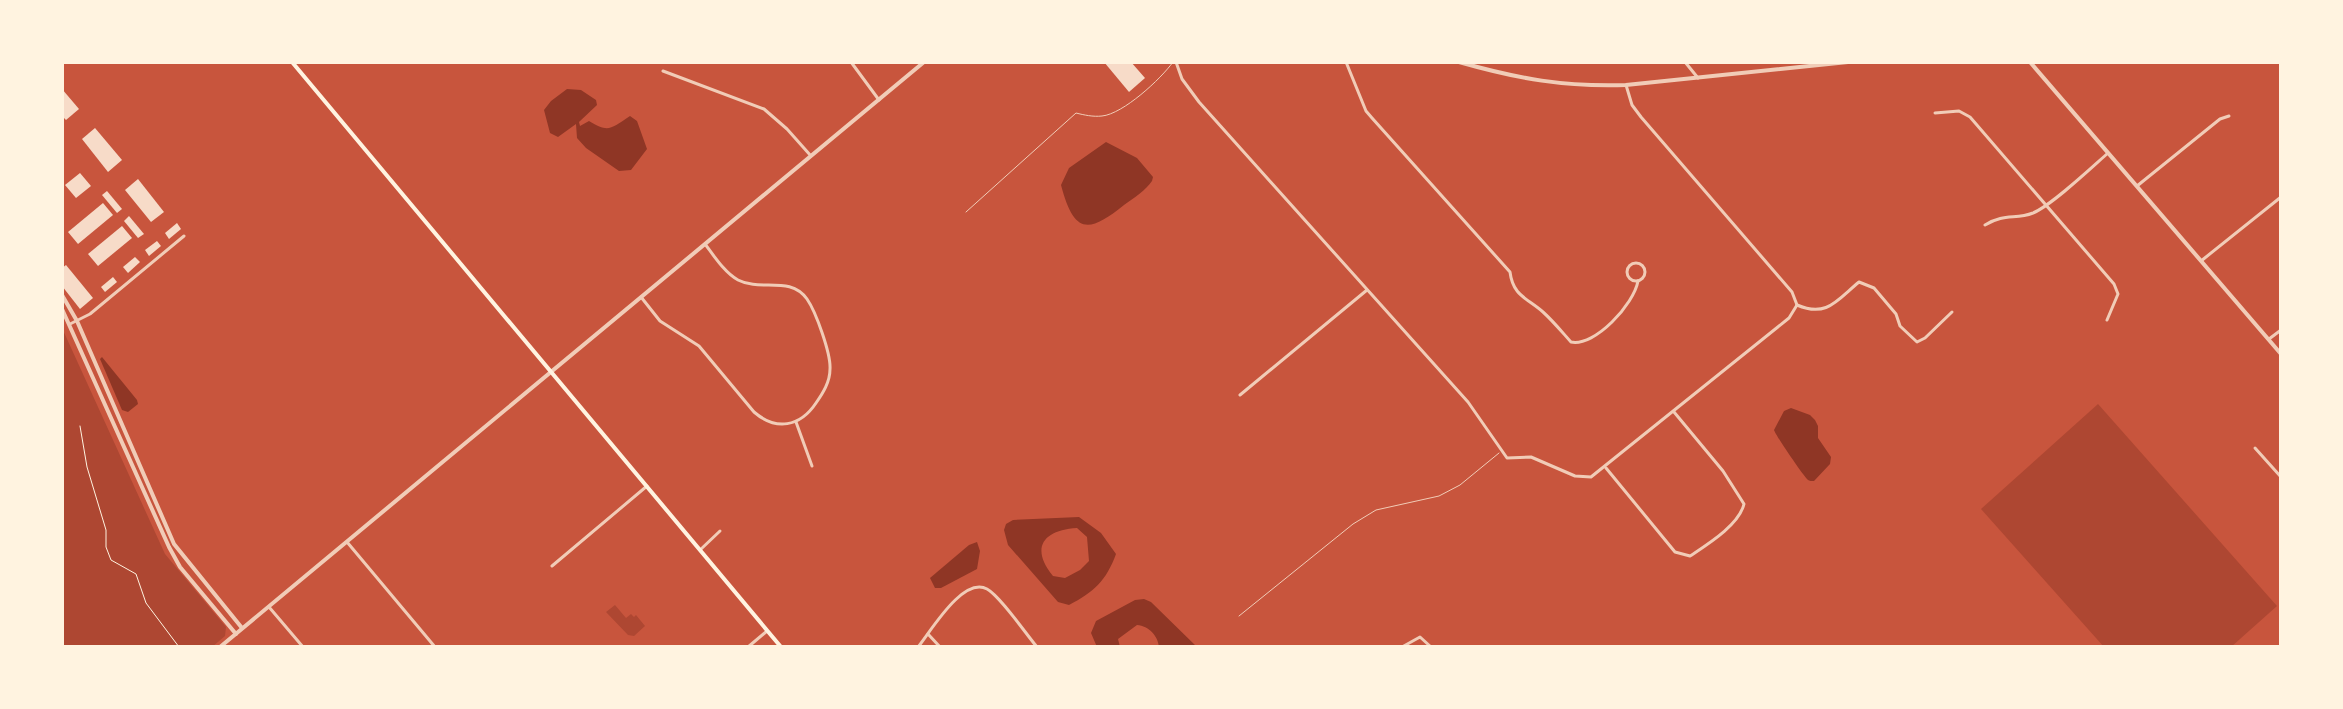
<svg xmlns="http://www.w3.org/2000/svg" width="2343" height="709" viewBox="0 0 2343 709" font-family="'PT Serif',serif">
<rect width="100%" height="100%" fill="#c8553d"/>
<g fill="#ae4732">
<path d="M 62,328 L 165,554 L 226,627 L 225,636 L 212,647 L 62,647 Z"/>
<path d="M 2098,404 L 2277,606 L 2231,647 L 2104,647 L 1981,509 Z"/>
<path d="M 615,605 L 626,618 L 631,614 L 634,617 L 636,615 L 645,626 L 634,636 L 628,635 L 606,612 Z"/>
</g>
<g fill="#8f3625" fill-rule="evenodd">
<path d="M 567,89 L 581,90 L 596,100 L 597,105 L 579,122 L 580,126 L 589,121 C 609,133 610,129 630,116 L 637,121 L 647,149 L 631,170 L 619,171 L 586,148 L 577,138 L 576,124 L 558,137 L 550,133 L 544,110 L 551,101 Z"/>
<path d="M 1106,142 L 1137,158 L 1153,177 L 1152,181 C 1146,190 1134,198 1124,205 C 1088,234 1074,234 1061,185 L 1069,168 Z"/>
<path d="M 102,357 L 137,400 L 138,404 L 128,412 L 122,410 L 100,359 Z"/>
<path d="M 1791,408 L 1810,415 L 1815,420 L 1818,426 L 1818,438 L 1831,457 L 1830,464 L 1814,481 C 1812,481 1809,481 1808,480 C 1805,478 1776,436 1774,430 L 1784,411 Z"/>
<path d="M 1079,517 L 1101,533 L 1116,554 C 1106,581 1094,592 1069,605 L 1058,602 L 1008,545 L 1004,530 L 1006,524 L 1013,520 ZM 1077,528 L 1087,537 L 1089,561 L 1080,570 L 1065,578 L 1053,576 C 1030,548 1043,530 1077,528 Z"/>
<path d="M 977,542 L 980,551 L 977,569 L 941,588 L 935,588 L 930,578 L 969,545 Z"/>
<path d="M 1144,599 L 1151,602 L 1197,647 L 1159,647 C 1158,636 1149,626 1137,625 L 1118,639 L 1120,647 L 1097,647 L 1091,633 L 1096,621 L 1135,600 Z"/>
</g>
<g fill="#f7dbc8">
<path d="M 1104,62 L 1131,62 L 1145,78 L 1129,92 Z"/>
<path d="M 62,89 L 79,109 L 66,120 L 62,116 Z"/>
<path d="M 95,128 L 122,160 L 108,172 L 82,139 Z"/>
<path d="M 80,173 L 91,186 L 76,198 L 65,185 Z"/>
<path d="M 138,179 L 164,212 L 151,222 L 125,190 Z"/>
<path d="M 107,191 L 122,209 L 117,213 L 102,195 Z"/>
<path d="M 103,203 L 113,215 L 78,244 L 68,232 Z"/>
<path d="M 129,216 L 144,234 L 138,238 L 124,221 Z"/>
<path d="M 177,223 L 181,229 L 169,239 L 165,233 Z"/>
<path d="M 122,226 L 132,238 L 98,266 L 88,254 Z"/>
<path d="M 157,241 L 161,246 L 149,256 L 145,250 Z"/>
<path d="M 135,257 L 140,262 L 128,273 L 123,267 Z"/>
<path d="M 66,265 L 93,298 L 80,309 L 62,286 L 62,268 Z"/>
<path d="M 113,277 L 117,282 L 105,292 L 101,287 Z"/>
</g>
<g fill="none" stroke-linecap="round" stroke-linejoin="round">
<path stroke="#fff3e0" stroke-width="1" d="M 80,426 L 87,467 L 106,530 L 106,547 L 111,560 L 136,574 L 146,603 L 179,647"/>
<g stroke="#f1ccb7" stroke-width="1">
<path d="M 966,212 L 1076,113 C 1084,115 1093,117 1102,116 C 1123,114 1161,79 1173,62"/>
<path d="M 1239,616 L 1353,524 L 1376,510 L 1439,496 L 1460,485 L 1499,453"/>
</g>
<g stroke="#f1ccb7" stroke-width="3">
<path d="M 851,62 L 879,100"/>
<path d="M 1176,62 L 1182,79 L 1199,102 L 1468,402 L 1507,458 L 1531,457 L 1575,476 L 1591,477 L 1789,318 L 1797,305"/>
<path d="M 1346,62 L 1366,111 L 1372,118 L 1510,272 C 1513,296 1527,298 1543,312 C 1553,321 1562,332 1571,342 C 1595,347 1634,304 1638,281"/>
<path d="M 1685,62 L 1698,78"/>
<path d="M 663,71 L 764,109 L 787,129 L 811,156"/>
<path d="M 1626,85 L 1632,105 L 1641,117 L 1792,292 L 1797,305"/>
<path d="M 1935,113 L 1959,111 L 1970,117 L 2114,284 L 2118,294 L 2107,320"/>
<path d="M 2137,186 L 2220,119 L 2229,116"/>
<path d="M 1985,225 C 2005,213 2015,220 2033,213 C 2052,205 2091,168 2108,153"/>
<path d="M 2201,261 L 2281,197"/>
<circle cx="1636" cy="272" r="9"/>
<path d="M 641,297 L 660,321 L 699,346 L 754,412 C 776,431 800,427 816,403 C 823,393 830,382 830,369 C 831,354 816,312 807,299 C 790,275 761,292 738,280 C 725,273 714,256 705,244"/>
<path d="M 1797,305 C 1827,318 1837,300 1859,282 L 1874,288 L 1896,314 L 1900,326 L 1917,342 L 1925,338 L 1952,312"/>
<path d="M 70,324 L 90,314 L 184,236"/>
<path d="M 2269,339 L 2281,330"/>
<path d="M 1240,395 L 1367,290"/>
<path d="M 796,422 L 812,466"/>
<path d="M 2255,448 L 2281,477"/>
<path d="M 1606,468 L 1675,552 L 1690,556 C 1708,544 1739,525 1744,504 L 1723,471 L 1674,412"/>
<path d="M 347,542 L 435,647"/>
<path d="M 700,550 L 720,531"/>
<path d="M 552,566 L 647,486"/>
<path d="M 269,607 L 303,647"/>
<path d="M 928,634 L 940,647"/>
<path d="M 748,647 L 767,631"/>
<path d="M 918,647 C 931,631 963,576 987,589 C 1000,596 1026,634 1037,647"/>
<path d="M 1402,647 L 1420,637 L 1431,647"/>
</g>
<g stroke="#f1ccb7" stroke-width="4">
<path d="M 1459,62 C 1519,79 1564,87 1626,85 L 1848,62"/>
<path d="M 2030,62 L 2281,354"/>
<path d="M 62,295 L 77,321 L 174,544 L 242,628"/>
<path d="M 62,309 L 169,547 L 180,567 L 236,634"/>
<path d="M 220,647 L 924,62"/>
</g>
<path stroke="#fff3e0" stroke-width="4" d="M 292,62 L 781,647"/>
</g>
<rect width="2343" height="709" fill="none" stroke="#fff3e0" stroke-width="128"/>
</svg>
